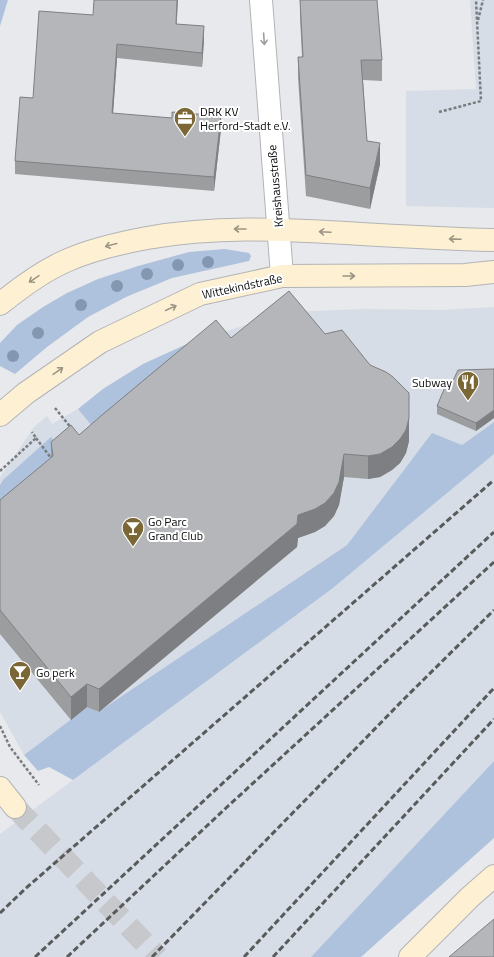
<svg xmlns="http://www.w3.org/2000/svg" width="494" height="957" viewBox="0 0 494 957" font-family="'Titillium Web',sans-serif">
<rect width="100%" height="100%" fill="#e7e9ec"/>
<g fill="#d6dde6">
<path d="M 470,0 L 494,0 L 494,208 L 406,206 L 406,91 L 476,89 Z"/>
<path d="M 494,307 L 494,422 L 462,445 L 432,434 L 347,545 L 113,702 L 102,711 L 99,712 L 90,705 L 24,755 L 0,712 L 0,477 L 34,427 L 47,416 L 52,424 L 78,409 L 103,389 L 143,364 L 215,335 L 285,312 L 365,309 L 443,310 Z"/>
<path d="M 494,454 L 494,761 L 311,957 L 0,957 L 0,834 L 333,588 Z"/>
</g>
<g fill="#afc2dd">
<path d="M 0,0 L 8,0 L 0,26 Z"/>
<path d="M 225,249 L 249,253 L 251,256 L 249,261 L 172,278 L 126,297 L 88,317 L 47,347 L 15,374 L 0,366 L 0,343 L 17,325 L 43,307 L 67,293 L 98,279 L 138,266 L 189,252 Z"/>
<path d="M 189,343 L 102,438 L 78,409 L 103,389 L 143,364 Z"/>
<path d="M 494,422 L 494,454 L 333,588 L 73,780 L 49,767 L 38,771 L 24,755 L 90,705 L 96,711 L 99,712 L 113,702 L 347,545 L 432,433 L 462,445 Z"/>
<path d="M 51,437 L 65,454 L 0,523 L 0,485 L 3,480 Z"/>
<path d="M 494,761 L 494,838 L 361,957 L 311,957 Z"/>
</g>
<g fill="none" stroke-linecap="round" stroke-linejoin="round">
<path stroke="#c6c8cb" stroke-width="22" stroke-dasharray="22 11" stroke-linecap="butt" d="M 15,807 L 158,957"/>
<g stroke="#b2b4b7" stroke-width="24">
<path id="street" d="M 261,0 L 282,276"/>
</g>
<g stroke="#b2b4b7" stroke-width="24">
<g id="secondary">
<path d="M 0,304 C 21,287 44,270 68,260 C 93,249 120,243 147,238 C 214,226 278,229 346,233 C 395,236 445,239 494,240"/>
<path d="M 0,415 L 26,393 L 100,342 L 200,294 L 282,276 L 465,275 L 494,272"/>
<path d="M 0,788 L 15,807"/>
<path d="M 410,957 L 470,897 L 494,876"/>
</g>
</g>
<g stroke="#797b7d" stroke-width="2.5" stroke-dasharray="3 2" stroke-linecap="butt">
<path d="M 478,20 L 483,0"/>
<path d="M 439,112 L 481,101 L 476,0"/>
<path d="M 55,408 L 72,429"/>
<path d="M 36,438 L 51,458 L 53,456"/>
<path d="M 0,471 L 36,438 L 32,432"/>
<path d="M 0,726 L 10,747 L 39,785"/>
</g>
<use href="#street" stroke="#fff" stroke-width="22"/>
<use href="#secondary" stroke="#fef1d3" stroke-width="22"/>
<g stroke="#585a5b" stroke-width="3" stroke-dasharray="6 3" stroke-linecap="butt">
<path d="M 0,913 L 25,889 L 494,480"/>
<path d="M 35,957 L 494,532"/>
<path d="M 67,957 L 226,808 L 494,562"/>
<path d="M 152,957 L 404,699 L 494,610"/>
<path d="M 244,957 L 494,688"/>
<path d="M 273,957 L 494,719"/>
</g>
</g>
<g fill="#8497b0">
<circle cx="208" cy="262" r="6"/>
<circle cx="178" cy="265" r="6"/>
<circle cx="147" cy="274" r="6"/>
<circle cx="117" cy="286" r="6"/>
<circle cx="81" cy="305" r="6"/>
<circle cx="38" cy="333" r="6"/>
<circle cx="13" cy="356" r="6"/>
</g>
<g fill="#9b9d9f">
<path d="M 300,0 L 382,60 L 382,81 L 363,80 L 367,141 L 380,164 L 370,209 L 306,196 L 298,78 L 298,57 L 302,57 L 300,17 Z"/>
<path d="M 93,15 L 176,24 L 204,40 L 202,67 L 117,58 L 113,114 L 221,129 L 214,191 L 15,174 L 15,161 L 33,98 Z"/>
<path d="M 231,338 L 409,441 L 406,453 L 400,463 L 392,470 L 380,477 L 368,479 L 344,477 L 339,505 L 334,516 L 325,526 L 315,532 L 298,538 L 297,547 L 99,712 L 87,707 L 71,720 L 0,634 L 0,500 L 51,458 L 51,442 L 79,435 Z"/>
<path d="M 494,369 L 494,418 L 476,431 L 437,414 L 437,406 L 452,383 Z"/>
</g>
<g fill="#7e7f82">
<path d="M 177,0 L 178,0 L 176,37 L 176,24 Z"/>
<path d="M 204,26 L 204,40 L 202,67 L 202,53 Z"/>
<path d="M 117,44 L 117,58 L 112,127 L 112,113 Z"/>
<path d="M 221,116 L 221,129 L 214,191 L 214,177 Z"/>
<path d="M 380,143 L 380,164 L 370,209 L 370,188 Z"/>
<path d="M 409,393 L 409,441 L 406,453 L 400,463 L 392,470 L 380,477 L 368,479 L 368,456 Z"/>
<path d="M 494,410 L 494,418 L 476,431 L 476,423 Z"/>
<path d="M 344,454 L 344,477 L 339,505 L 334,516 L 325,526 L 315,532 L 298,538 L 297,547 L 99,712 L 99,689 L 298,515 Z"/>
<path d="M 87,684 L 87,707 L 71,720 L 71,697 Z"/>
</g>
<g fill="#b4b6b9" stroke="#7e7f82">
<path d="M 94,0 L 177,0 L 176,24 L 204,26 L 202,53 L 117,44 L 112,113 L 172,118 L 172,112 L 221,116 L 214,177 L 15,161 L 20,97 L 33,98 L 39,11 L 93,15 Z"/>
<path d="M 300,0 L 377,0 L 382,60 L 361,60 L 367,141 L 380,143 L 370,188 L 306,175 L 298,57 L 303,57 Z"/>
<path d="M 289,291 L 325,334 L 342,330 L 370,365 L 386,372 L 393,377 L 409,393 L 409,418 L 406,430 L 400,439 L 392,447 L 380,454 L 368,456 L 344,454 L 339,482 L 334,493 L 325,503 L 315,509 L 298,515 L 297,524 L 99,689 L 87,684 L 71,697 L 0,610 L 0,500 L 53,456 L 51,442 L 71,425 L 79,435 L 102,415 L 216,320 L 231,338 Z"/>
<path d="M 494,369 L 494,410 L 476,423 L 437,406 L 448,380 L 452,383 L 458,370 Z"/>
<path d="M 494,919 L 494,957 L 449,957 Z"/>
</g>
<defs><path id="oneway-shaft" d="M-6 0H5M1.5-3L5.5 0L1.5 3" fill="none" stroke-width="1.6" stroke-linecap="round" stroke-linejoin="round"/></defs>
<use stroke="#9d9e9e" href="#oneway-shaft" transform="translate(264 39) rotate(86)"/>
<g stroke="#9d9584">
<use href="#oneway-shaft" transform="translate(240 229) rotate(-180)"/>
<use href="#oneway-shaft" transform="translate(325 232) rotate(-177)"/>
<use href="#oneway-shaft" transform="translate(455 239) rotate(-178)"/>
<use href="#oneway-shaft" transform="translate(111 245) rotate(165)"/>
<use href="#oneway-shaft" transform="translate(349 276)"/>
<use href="#oneway-shaft" transform="translate(34 279) rotate(146)"/>
<use href="#oneway-shaft" transform="translate(171 308) rotate(-25)"/>
<use href="#oneway-shaft" transform="translate(58 371) rotate(-35)"/>
</g>
<defs>
<g id="office-pin" transform="scale(1.15)"><path d="M0 17L-7.5 6A9.5 9.5 0 1 1 7.5 6Z" fill="#7b6635" stroke="#fff"/><path d="M-6-3h4V-5.5h4V-3h4V5H-6ZM-1-4.5V-3h2v-1.5ZM-6 0V1H6V0Z" fill="#fff"/></g>
<g id="restaurant-pin" transform="scale(1.15)"><path d="M0 17L-7.5 6A9.5 9.5 0 1 1 7.5 6Z" fill="#7b6635" stroke="#fff"/><path d="M-5-6h1v4h1v-4h1v4h1v-4h1v5L-1.5 .5V6h-2V.5L-5-1ZM5-6V6H3V1.5H1.5Q1.5-4 5-6Z" fill="#fff"/></g>
<g id="bar-pin" transform="scale(1.15)"><path d="M0 17L-7.5 6A9.5 9.5 0 1 1 7.5 6Z" fill="#7b6635" stroke="#fff"/><path d="M-6-5H6L.8 .8V4.5H3.5V6h-7V4.5H-.8V.8Z" fill="#fff"/></g>
</defs>
<g fill-rule="evenodd">
<use href="#office-pin" x="185" y="118"/>
<use href="#restaurant-pin" x="468" y="382"/>
<use href="#bar-pin" x="133" y="528"/>
<use href="#bar-pin" x="20" y="672"/>
</g>
<g text-anchor="middle" dominant-baseline="central" stroke-width="4" stroke-linejoin="round" paint-order="stroke">
<g font-size="12" fill="#0b0c0d" stroke="#fff" text-anchor="start">
<text x="200" y="111">DRK KV<tspan x="200" dy="14">Herford-Stadt e.V.</tspan></text>
<text x="452" y="382" text-anchor="end">Subway</text>
<text x="148" y="521">Go Parc<tspan x="148" dy="14">Grand Club</tspan></text>
<text x="36" y="672">Go perk</text>
</g>
<g font-size="12" fill="#0b0c0d" stroke="#fff">
<text transform="translate(275 186) rotate(-95)">Kreishausstraße</text>
<text transform="translate(242 286) rotate(-12)">Wittekindstraße</text>
</g>
</g>
</svg>
